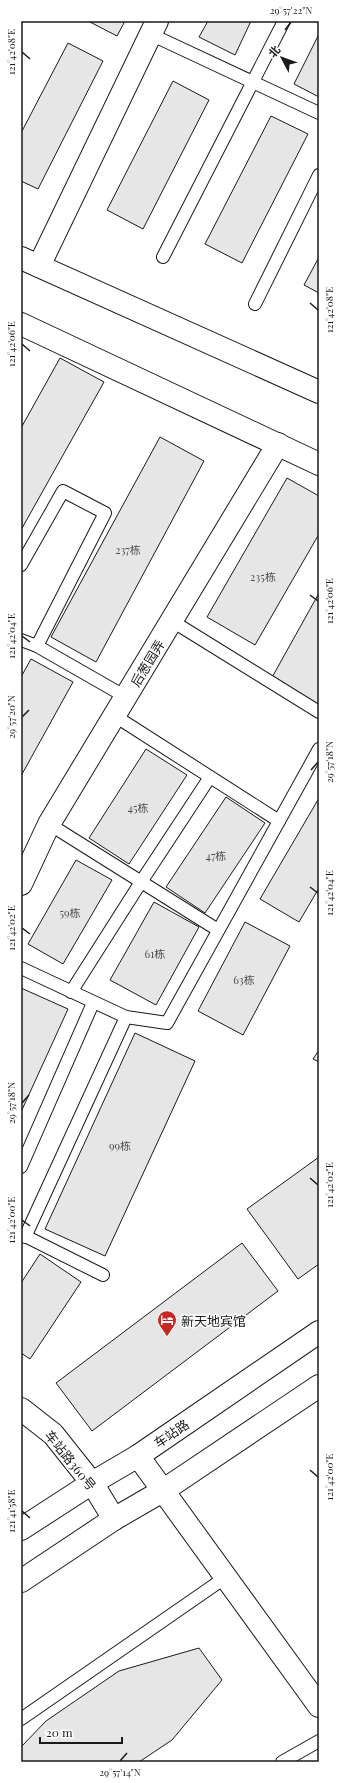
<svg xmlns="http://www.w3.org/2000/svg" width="340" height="1783" viewBox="0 0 340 1783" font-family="'Playfair Display','Noto Sans SC',serif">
<rect width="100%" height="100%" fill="#fff"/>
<g fill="#e6e6e6" stroke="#1a1a1a">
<path d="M 88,21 L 125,21 L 117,36 Z"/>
<path d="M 208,21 L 251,21 L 235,55 L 199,37 Z"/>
<path d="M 319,34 L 319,97 L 294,84 Z"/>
<path d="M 68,43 L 103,61 L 38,189 L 21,181 L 21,133 Z"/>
<path d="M 173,81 L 209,100 L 143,229 L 107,210 Z"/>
<path d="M 271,116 L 308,134 L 242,263 L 205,244 Z"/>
<path d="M 319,257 L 319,293 L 304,285 Z"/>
<path d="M 60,358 L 104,382 L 21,530 L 21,428 Z"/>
<path d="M 160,437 L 204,461 L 96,662 L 51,637 Z"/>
<path d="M 287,478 L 319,496 L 319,534 L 255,645 L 207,617 Z"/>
<path d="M 319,593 L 319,708 L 270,681 Z"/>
<path d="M 31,659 L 73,682 L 21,776 L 21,677 Z"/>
<path d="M 146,749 L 187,775 L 129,864 L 89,838 Z"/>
<path d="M 226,797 L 265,823 L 205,913 L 166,887 Z"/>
<path d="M 319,798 L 319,888 L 299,922 L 260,899 Z"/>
<path d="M 76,860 L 112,880 L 63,964 L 28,944 Z"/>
<path d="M 154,902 L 199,927 L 156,1005 L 110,980 Z"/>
<path d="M 245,922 L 290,946 L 243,1035 L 198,1011 Z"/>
<path d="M 21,988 L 68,1009 L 21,1112 Z"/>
<path d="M 135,1033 L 195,1061 L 105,1256 L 45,1229 Z"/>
<path d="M 319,1050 L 319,1062 L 313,1059 Z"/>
<path d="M 319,1157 L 319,1264 L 298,1279 L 247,1209 Z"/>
<path d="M 242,1243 L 278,1291 L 92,1431 L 56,1383 Z"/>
<path d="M 40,1254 L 81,1282 L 30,1359 L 21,1353 L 21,1283 Z"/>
<path d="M 199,1648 L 222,1680 L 172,1740 L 139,1762 L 21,1762 L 21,1747 L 46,1721 L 119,1671 Z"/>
</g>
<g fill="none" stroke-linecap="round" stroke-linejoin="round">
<g stroke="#1a1a1a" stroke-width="14">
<g id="lane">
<path d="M 150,34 L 319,113"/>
<path d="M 163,257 L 284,21"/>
<path d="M 255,304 L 319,175"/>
<path d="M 21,565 L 63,491 L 105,513 L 37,646"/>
<path d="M 172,621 L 319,712"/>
<path d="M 21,640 L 37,646 L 126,697"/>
<path d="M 115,716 L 279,821"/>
<path d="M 49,824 L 218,930"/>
<path d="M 21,968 L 126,1017 L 167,1023 L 319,749"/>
<path d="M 71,992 L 141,882 L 210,777"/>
<path d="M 21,1167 L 93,1003"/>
<path d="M 21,1234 L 103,1275"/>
<path d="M 25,1237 L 126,1017"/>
<path d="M 21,1719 L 226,1577"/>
<path d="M 282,1762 L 319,1741"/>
</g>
</g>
<g stroke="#1a1a1a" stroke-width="24">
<g id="street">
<path d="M 39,266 L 157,21"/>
<path d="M 21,884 L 49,824 L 278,444"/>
<path d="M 138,1456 L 319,1706"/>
</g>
</g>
<g stroke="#1a1a1a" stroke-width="24">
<g id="secondary">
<path d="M 21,258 L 319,392"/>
<path d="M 21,324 L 319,464"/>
<path d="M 21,1409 L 53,1434 L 92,1483 L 114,1519"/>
<path d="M 21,1529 L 92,1483 L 138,1456 L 319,1332"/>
<path d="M 21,1581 L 114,1519 L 164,1490 L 319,1386"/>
</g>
</g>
<use href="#lane" stroke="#fff" stroke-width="12"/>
<use href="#street" stroke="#fff" stroke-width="22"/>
<use href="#secondary" stroke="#fff" stroke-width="22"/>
</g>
<path fill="none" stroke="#1a1a1a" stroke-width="1.5" d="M 285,30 L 291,22M 22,52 L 30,59M 310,303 L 318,310M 22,344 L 30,351M 310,595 L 318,601M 22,636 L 30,642M 22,717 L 29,710M 311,770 L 318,762M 310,887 L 318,893M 22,928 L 30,934M 22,1103 L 29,1095M 310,1178 L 318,1185M 22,1220 L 30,1226M 310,1470 L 318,1477M 22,1511 L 30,1518M 120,1761 L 127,1753"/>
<defs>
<g id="hotel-pin" transform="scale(1)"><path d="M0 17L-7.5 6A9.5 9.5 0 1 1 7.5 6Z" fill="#c62828" stroke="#fff"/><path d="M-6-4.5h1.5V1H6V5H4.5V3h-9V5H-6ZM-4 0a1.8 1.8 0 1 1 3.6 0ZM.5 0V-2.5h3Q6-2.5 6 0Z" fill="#fff"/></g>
</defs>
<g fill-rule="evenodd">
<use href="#hotel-pin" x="167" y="1320"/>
</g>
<g text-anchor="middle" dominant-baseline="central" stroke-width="3" stroke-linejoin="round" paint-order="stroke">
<g font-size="11" fill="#4d4d4d">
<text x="128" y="549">237栋</text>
<text x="263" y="576">235栋</text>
<text x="138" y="807">45栋</text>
<text x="216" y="855">47栋</text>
<text x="70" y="912">59栋</text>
<text x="155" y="953">61栋</text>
<text x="244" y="979">63栋</text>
<text x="120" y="1145">99栋</text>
</g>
<g font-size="13" fill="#1a1a1a" stroke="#fff">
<text transform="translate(147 663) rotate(-59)">后葱园弄</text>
<text transform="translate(171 1433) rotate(-34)">车站路</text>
<text transform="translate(71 1460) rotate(51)">车站路360号</text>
</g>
<g font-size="13" fill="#1a1a1a" stroke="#fff" text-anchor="start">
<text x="181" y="1320">新天地宾馆</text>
</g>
</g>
<rect width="340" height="1783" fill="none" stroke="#ffffff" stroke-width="44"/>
<g transform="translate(282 58) rotate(311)" stroke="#ffffff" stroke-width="3" paint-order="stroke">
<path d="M0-3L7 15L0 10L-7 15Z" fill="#1a1a1a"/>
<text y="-6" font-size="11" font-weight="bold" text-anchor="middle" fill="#1a1a1a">北</text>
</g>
<path d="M40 1737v6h82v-6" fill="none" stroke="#1a1a1a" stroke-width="2"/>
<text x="46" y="1737" font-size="12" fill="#1a1a1a" stroke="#ffffff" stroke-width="3" paint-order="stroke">20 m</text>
<rect x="22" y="22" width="296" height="1739" fill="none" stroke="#1a1a1a" stroke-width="1.5"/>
<g font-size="10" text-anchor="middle" fill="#1a1a1a">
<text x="291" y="14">29°57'22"N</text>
<text transform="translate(11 52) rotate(-90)" y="4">121°42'08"E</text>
<text transform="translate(329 310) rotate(-90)" y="4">121°42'08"E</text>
<text transform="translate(11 344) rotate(-90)" y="4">121°42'06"E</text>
<text transform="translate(329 601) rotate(-90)" y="4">121°42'06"E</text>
<text transform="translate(11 636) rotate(-90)" y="4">121°42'04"E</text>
<text transform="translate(11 717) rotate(-90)" y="4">29°57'20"N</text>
<text transform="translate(329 762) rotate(-90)" y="4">29°57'18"N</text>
<text transform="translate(329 893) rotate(-90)" y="4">121°42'04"E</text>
<text transform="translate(11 928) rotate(-90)" y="4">121°42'02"E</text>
<text transform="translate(11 1103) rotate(-90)" y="4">29°57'18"N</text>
<text transform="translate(329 1185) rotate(-90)" y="4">121°42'02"E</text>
<text transform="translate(11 1220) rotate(-90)" y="4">121°42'00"E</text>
<text transform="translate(329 1477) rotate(-90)" y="4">121°42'00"E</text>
<text transform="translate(11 1511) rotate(-90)" y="4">121°41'58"E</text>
<text x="120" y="1776">29°57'14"N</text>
</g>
</svg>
